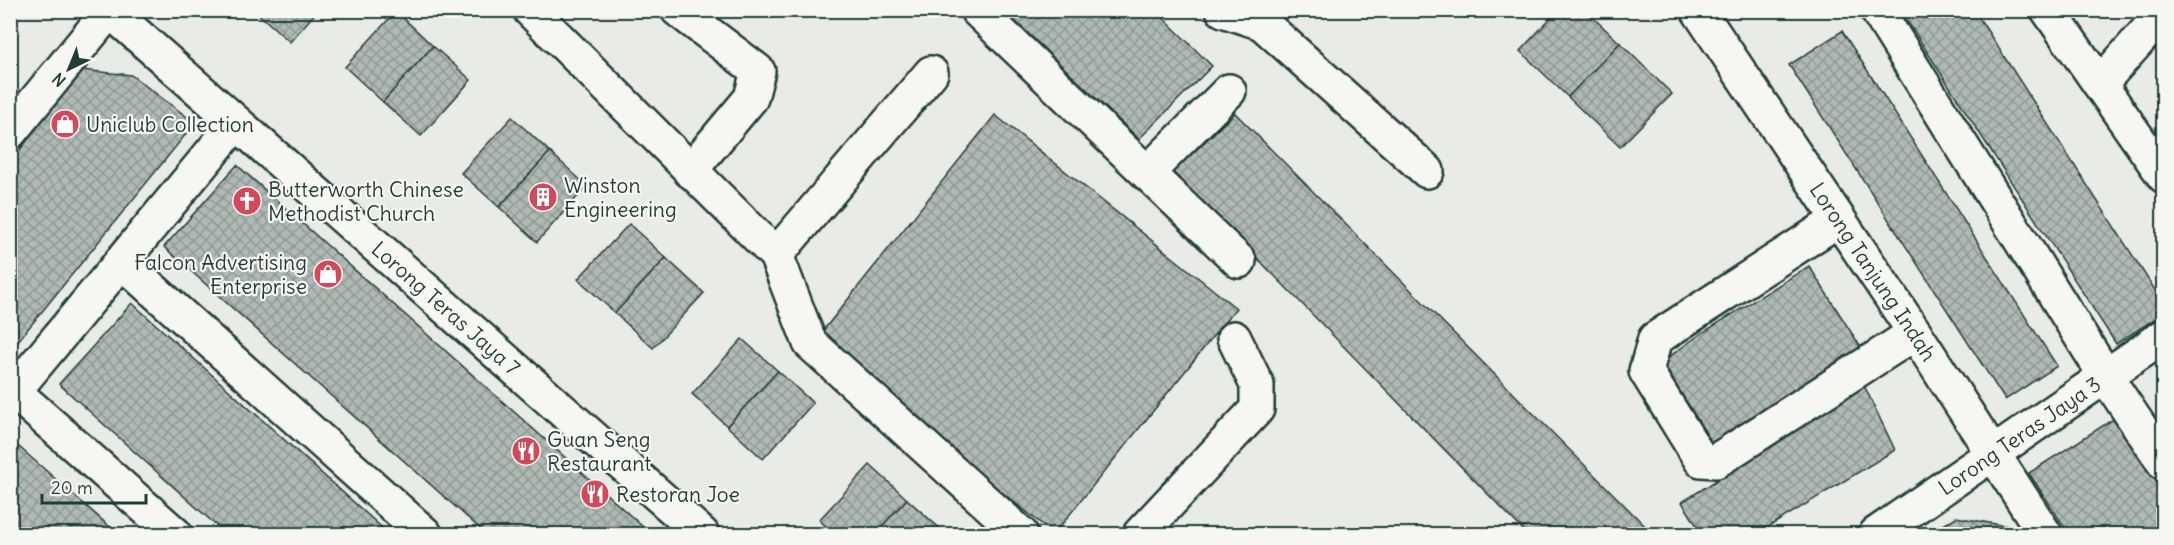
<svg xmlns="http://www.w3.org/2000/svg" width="2174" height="545" viewBox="0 0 2174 545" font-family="Delius,sans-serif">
<defs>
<pattern id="building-cross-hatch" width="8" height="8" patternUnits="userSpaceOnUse" patternTransform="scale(1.5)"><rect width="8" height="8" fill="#b0bab5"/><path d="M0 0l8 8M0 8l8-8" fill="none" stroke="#8f9894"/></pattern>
</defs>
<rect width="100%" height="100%" fill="#e9ebe7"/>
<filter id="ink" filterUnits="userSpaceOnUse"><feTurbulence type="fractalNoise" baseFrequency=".0167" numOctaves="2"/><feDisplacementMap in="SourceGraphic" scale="12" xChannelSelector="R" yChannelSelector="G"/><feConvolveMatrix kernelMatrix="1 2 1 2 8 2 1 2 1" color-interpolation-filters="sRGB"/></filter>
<g filter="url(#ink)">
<g fill="url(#building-cross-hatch)" stroke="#1f3d34" stroke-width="1.5">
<path d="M 254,10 L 318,10 L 290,42 Z"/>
<path d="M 1003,10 L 1155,10 L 1212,66 L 1139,139 Z"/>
<path d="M 1558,10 L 1585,10 L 1620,43 L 1568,97 L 1520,51 Z"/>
<path d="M 1900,10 L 1974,10 L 2164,304 L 2164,313 L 2116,344 Z"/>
<path d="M 396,11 L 433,46 L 383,102 L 345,67 Z"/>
<path d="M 1842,31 L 2057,366 L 2005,400 L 1789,65 Z"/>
<path d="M 1620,43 L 1672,94 L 1620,147 L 1568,97 Z"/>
<path d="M 433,46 L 471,80 L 421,136 L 383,102 Z"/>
<path d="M 81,70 L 131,75 L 195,123 L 14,346 L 10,343 L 10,163 Z"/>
<path d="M 1235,113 L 1653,534 L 1527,534 L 1173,172 Z"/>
<path d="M 995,115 L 1236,308 L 1054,534 L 814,342 Z"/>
<path d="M 512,117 L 550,152 L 499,207 L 461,173 Z"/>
<path d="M 550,152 L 587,186 L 537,242 L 499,207 Z"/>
<path d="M 237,165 L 651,534 L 486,534 L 164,247 Z"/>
<path d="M 629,224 L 666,258 L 615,313 L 578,279 Z"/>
<path d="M 666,258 L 704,293 L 653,348 L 615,313 Z"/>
<path d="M 1809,266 L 1865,354 L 1716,450 L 1662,362 L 1699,335 Z"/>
<path d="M 132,303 L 389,534 L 226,534 L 59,384 Z"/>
<path d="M 742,339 L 778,371 L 727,426 L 692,394 Z"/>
<path d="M 778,371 L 813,403 L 763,459 L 727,426 Z"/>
<path d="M 1862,381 L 1895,450 L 1757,534 L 1702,534 L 1682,502 L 1782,439 Z"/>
<path d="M 2118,416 L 2164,485 L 2164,534 L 2069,534 L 2029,473 Z"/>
<path d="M 10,439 L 118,534 L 10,534 Z"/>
<path d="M 870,465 L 907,499 L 875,534 L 835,534 L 819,520 Z"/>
<path d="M 907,499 L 945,533 L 944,534 L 875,534 Z"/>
<path d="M 1956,517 L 2006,526 L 2012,534 L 1929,534 Z"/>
</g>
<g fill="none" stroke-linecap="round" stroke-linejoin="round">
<g stroke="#1f3d34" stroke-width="38">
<g id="minor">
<path id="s1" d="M 109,10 L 702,534"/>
<path d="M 530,10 L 776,255 L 810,343 L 1021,534"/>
<path d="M 678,10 L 758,71 L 751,98 L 690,171"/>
<path d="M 977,10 L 1239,261"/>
<path d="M 1223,10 L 1262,23 L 1427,171"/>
<path id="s2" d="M 1698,10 L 1915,333 L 2045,534"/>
<path d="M 1877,10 L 2105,375 L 2164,463"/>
<path d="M 2048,10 L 2164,176"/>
<path d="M 2100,84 L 2164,12"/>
<path d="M 10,132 L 110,10"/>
<path d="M 1147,173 L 1229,91"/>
<path d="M 1838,220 L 1655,339 L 1646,371 L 1701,460 L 1716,461 L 1915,333"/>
<path d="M 776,255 L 931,73"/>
<path d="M 122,262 L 425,534"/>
<path d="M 10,388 L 175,534"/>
<path d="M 10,396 L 236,123"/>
<path d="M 1140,534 L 1257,409 L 1257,385 L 1234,338"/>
<path id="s3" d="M 1876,534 L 2164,336"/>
</g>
</g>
<use href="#minor" stroke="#f6f6f2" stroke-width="33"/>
</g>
</g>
<defs>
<g id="shop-disc" transform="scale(1.5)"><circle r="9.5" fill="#d1495b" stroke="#f6f6f2"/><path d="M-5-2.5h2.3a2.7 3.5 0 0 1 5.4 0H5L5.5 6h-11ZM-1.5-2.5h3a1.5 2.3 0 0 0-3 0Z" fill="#fff"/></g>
<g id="building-disc" transform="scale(1.5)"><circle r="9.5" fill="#d1495b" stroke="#f6f6f2"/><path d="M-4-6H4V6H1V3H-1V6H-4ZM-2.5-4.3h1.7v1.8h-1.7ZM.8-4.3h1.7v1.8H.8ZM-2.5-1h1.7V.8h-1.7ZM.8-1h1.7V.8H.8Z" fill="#fff"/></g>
<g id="church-disc" transform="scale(1.5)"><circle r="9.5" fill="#d1495b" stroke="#f6f6f2"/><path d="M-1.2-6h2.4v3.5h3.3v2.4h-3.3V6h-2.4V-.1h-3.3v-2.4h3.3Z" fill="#fff"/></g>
<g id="restaurant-disc" transform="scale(1.5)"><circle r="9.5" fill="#d1495b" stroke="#f6f6f2"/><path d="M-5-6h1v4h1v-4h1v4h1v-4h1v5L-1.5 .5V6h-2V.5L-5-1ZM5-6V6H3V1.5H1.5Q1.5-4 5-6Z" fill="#fff"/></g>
</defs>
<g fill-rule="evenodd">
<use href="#shop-disc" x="65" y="124"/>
<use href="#building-disc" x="543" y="197"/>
<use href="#church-disc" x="247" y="201"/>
<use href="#shop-disc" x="328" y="274"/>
<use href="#restaurant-disc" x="526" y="451"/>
<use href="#restaurant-disc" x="595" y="494"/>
</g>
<g text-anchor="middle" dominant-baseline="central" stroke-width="4.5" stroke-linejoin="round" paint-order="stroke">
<g font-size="21" fill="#1f3d34" stroke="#f6f6f2" text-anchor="start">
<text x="86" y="124">Uniclub Collection</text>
<text x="564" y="185">Winston<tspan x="564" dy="24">Engineering</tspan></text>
<text x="268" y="189">Butterworth Chinese<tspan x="268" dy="24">Methodist Church</tspan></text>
<text x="307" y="262" text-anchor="end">Falcon Advertising<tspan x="307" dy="24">Enterprise</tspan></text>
<text x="547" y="439">Guan Seng<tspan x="547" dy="24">Restaurant</tspan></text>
<text x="616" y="494">Restoran Joe</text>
</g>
<g font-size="21" fill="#1f3d34" stroke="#f6f6f2">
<text stroke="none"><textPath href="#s2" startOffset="315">Lorong Tanjung Indah</textPath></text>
<text stroke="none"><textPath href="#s1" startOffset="450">Lorong Teras Jaya 7</textPath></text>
<text stroke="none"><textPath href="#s3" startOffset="174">Lorong Teras Jaya 3</textPath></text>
</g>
</g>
<rect width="2174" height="545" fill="none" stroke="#f6f6f2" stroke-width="36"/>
<rect x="18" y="18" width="2138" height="509" fill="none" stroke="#1f3d34" stroke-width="2" filter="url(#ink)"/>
<g transform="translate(69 69) rotate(223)" stroke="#f6f6f2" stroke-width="4.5" paint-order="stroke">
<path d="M0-4.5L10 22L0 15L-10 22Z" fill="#1f3d34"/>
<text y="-9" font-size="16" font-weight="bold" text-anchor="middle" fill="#1f3d34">N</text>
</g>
<path d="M42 494v9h104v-9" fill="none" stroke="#1f3d34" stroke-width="3"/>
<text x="51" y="494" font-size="18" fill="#1f3d34" stroke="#f6f6f2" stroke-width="4.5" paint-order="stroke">20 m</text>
</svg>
